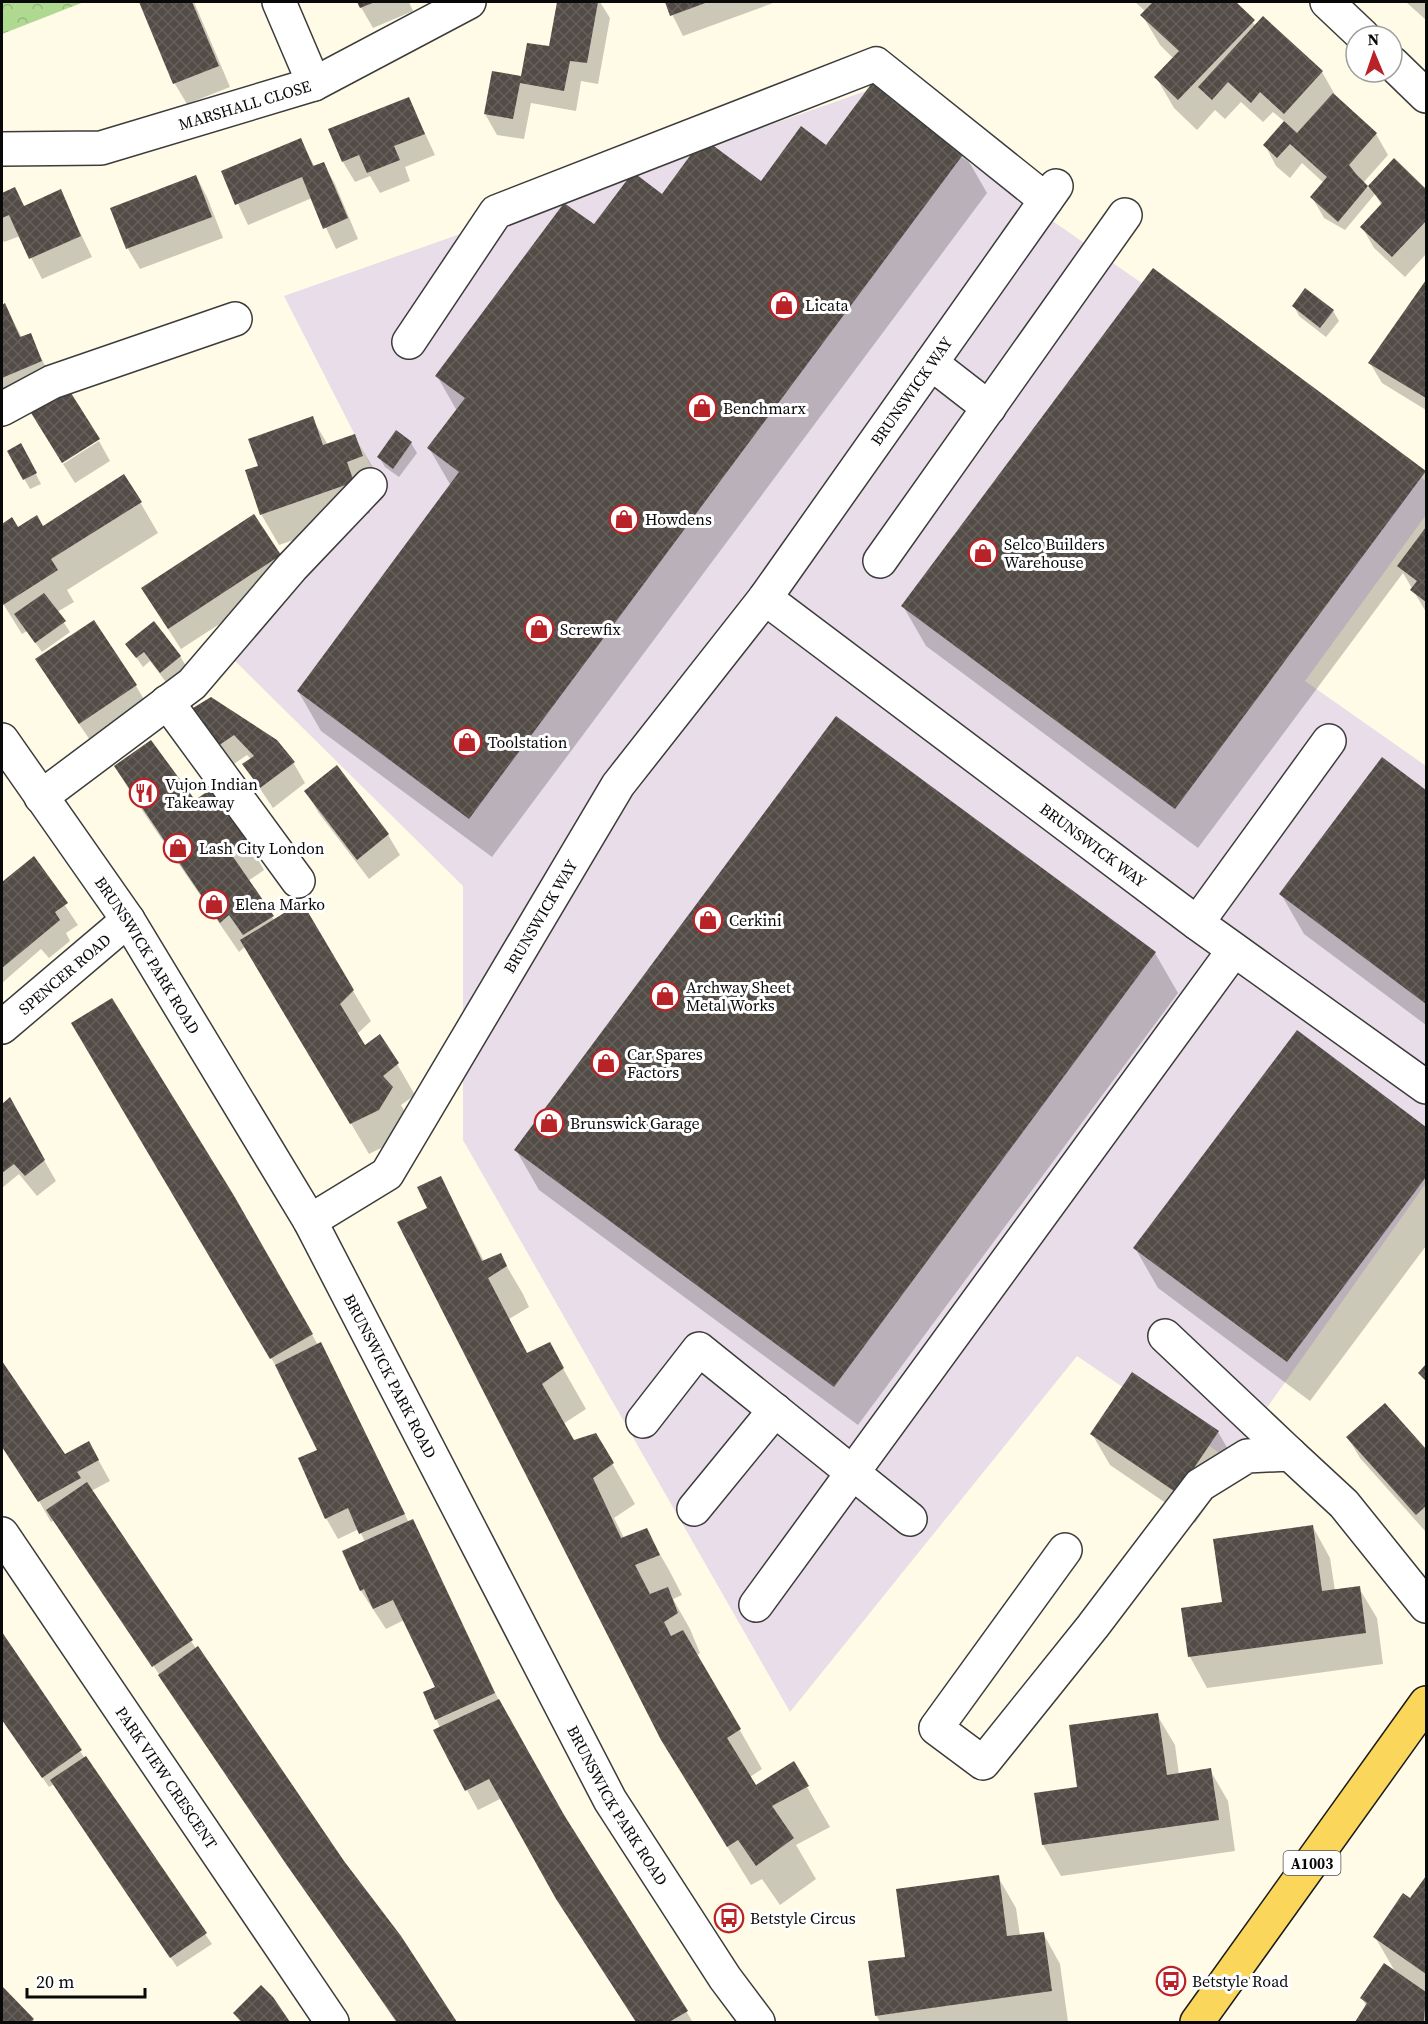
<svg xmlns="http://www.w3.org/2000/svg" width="1428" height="2024" viewBox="0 0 1428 2024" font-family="'Source Serif 4',serif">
<defs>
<pattern id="forest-crowns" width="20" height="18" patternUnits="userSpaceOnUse" patternTransform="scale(1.5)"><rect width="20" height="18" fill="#afd990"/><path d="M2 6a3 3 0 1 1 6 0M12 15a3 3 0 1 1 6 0" fill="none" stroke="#95b97b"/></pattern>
<pattern id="building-cross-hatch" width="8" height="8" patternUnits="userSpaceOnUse" patternTransform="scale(1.5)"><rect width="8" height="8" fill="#524b46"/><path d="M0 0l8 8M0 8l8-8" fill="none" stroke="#66605c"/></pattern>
</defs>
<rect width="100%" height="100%" fill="#fffbe6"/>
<path fill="#e8dde9" d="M 866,91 L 1426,481 L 1426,515 L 1305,681 L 1426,766 L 1426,1183 L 1230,1460 L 1077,1356 L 790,1712 L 463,1140 L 463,886 L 235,661 L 383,490 L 284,296 Z"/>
<path fill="url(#forest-crowns)" d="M 2,2 L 84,2 L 2,34 Z"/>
<g fill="#0003">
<path d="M 141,2 L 194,2 L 230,87 L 187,104 L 175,84 Z"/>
<path d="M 358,2 L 409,2 L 413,11 L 373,28 Z"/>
<path d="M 559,2 L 600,2 L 610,18 L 598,84 L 581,81 L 576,111 L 531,103 L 524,139 L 497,135 L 485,114 L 551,48 Z"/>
<path d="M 666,2 L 776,2 L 683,36 Z"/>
<path d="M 1135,2 L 1233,2 L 1256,26 L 1263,18 L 1322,72 L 1334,93 L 1332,95 L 1376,134 L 1388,155 L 1363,183 L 1368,188 L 1394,161 L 1426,191 L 1426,254 L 1405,277 L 1374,248 L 1362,227 L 1382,206 L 1375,194 L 1345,230 L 1324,218 L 1312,197 L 1324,183 L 1302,163 L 1290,178 L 1276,166 L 1265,145 L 1285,122 L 1273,112 L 1263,122 L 1241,102 L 1225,119 L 1215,110 L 1197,130 L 1174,108 L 1156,77 L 1174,59 L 1160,45 L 1142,15 L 1145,11 Z"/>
<path d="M 1406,2 L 1426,2 L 1426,20 Z"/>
<path d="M 409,99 L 435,155 L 405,167 L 410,181 L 380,193 L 370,176 L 355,182 L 343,162 Z"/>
<path d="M 300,140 L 315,167 L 323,163 L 335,184 L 358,239 L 336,249 L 312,198 L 248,225 L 223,172 Z"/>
<path d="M 827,147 L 964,153 L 987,193 L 492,857 L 321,731 L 298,691 L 451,486 L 429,448 L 457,411 L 437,376 L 595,227 L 662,196 L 761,183 Z"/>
<path d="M 196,176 L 207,197 L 223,238 L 140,269 L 128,249 L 112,209 Z"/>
<path d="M 14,189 L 25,207 L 60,191 L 92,257 L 42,279 L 20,236 L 4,242 L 2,239 L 2,194 Z"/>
<path d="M 1153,270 L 1426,474 L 1426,612 L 1403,573 L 1198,848 L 926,646 L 903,606 Z"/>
<path d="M 1426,282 L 1426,410 L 1382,383 L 1370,363 Z"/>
<path d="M 1306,290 L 1333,311 L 1339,321 L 1326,337 L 1299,316 L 1294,306 Z"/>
<path d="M 5,305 L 22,338 L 30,335 L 53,382 L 2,403 L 2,306 Z"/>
<path d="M 312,418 L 328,445 L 354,435 L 372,466 L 379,487 L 363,493 L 370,513 L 279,545 L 261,514 L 260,467 Z"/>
<path d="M 99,441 L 110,461 L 75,483 L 63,464 Z"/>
<path d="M 411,443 L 417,453 L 399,477 L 385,467 L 379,457 Z"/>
<path d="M 9,452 L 26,455 L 41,484 L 30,489 Z"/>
<path d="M 140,502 L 158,533 L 67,590 L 74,602 L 57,612 L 70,632 L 42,652 L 27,631 L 22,634 L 2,602 L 2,526 L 11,519 L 17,529 L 42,528 Z"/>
<path d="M 254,516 L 292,577 L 181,649 L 155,609 Z"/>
<path d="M 127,644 L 180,656 L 186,666 L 166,682 L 150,661 L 143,667 Z"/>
<path d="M 49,680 L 136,686 L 148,706 L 92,743 Z"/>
<path d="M 190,711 L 293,762 L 305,783 L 273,808 L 244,765 L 252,760 L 247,755 L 228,768 Z"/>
<path d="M 836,718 L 1155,953 L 1178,993 L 858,1425 L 539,1190 L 516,1150 Z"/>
<path d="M 1382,759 L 1426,792 L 1426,1025 L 1304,934 L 1281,894 Z"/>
<path d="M 116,766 L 194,802 L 246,839 L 264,870 L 248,881 L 274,920 L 353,991 L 371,1021 L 357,1034 L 365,1047 L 397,1064 L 415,1095 L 401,1105 L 409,1119 L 397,1140 L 369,1154 L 246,946 L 239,952 L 133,797 Z"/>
<path d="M 336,768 L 388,835 L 400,855 L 369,879 L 318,812 L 306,791 Z"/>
<path d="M 33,858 L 78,925 L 66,933 L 70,941 L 49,958 L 41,949 L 2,983 L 2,884 Z"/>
<path d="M 73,1023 L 232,1195 L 318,1345 L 326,1354 L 409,1523 L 413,1521 L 424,1542 L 501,1705 L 597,1872 L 686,2011 L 692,2021 L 690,2022 L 637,2022 L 581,1936 L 502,1798 L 478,1810 L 467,1790 L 425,1693 L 436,1687 L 404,1620 L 386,1629 L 361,1591 L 344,1551 L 365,1542 L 359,1529 L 338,1539 L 326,1518 L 318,1450 L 277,1368 Z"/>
<path d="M 1297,1032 L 1426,1129 L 1426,1246 L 1310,1401 L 1158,1288 L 1135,1248 Z"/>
<path d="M 9,1099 L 56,1181 L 37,1196 L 19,1174 L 2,1188 L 2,1106 Z"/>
<path d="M 440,1178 L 484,1261 L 500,1255 L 523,1294 L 529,1307 L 509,1319 L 528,1354 L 549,1344 L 586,1409 L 563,1424 L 573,1442 L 596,1435 L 635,1504 L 614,1518 L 624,1538 L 646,1530 L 669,1570 L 682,1595 L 673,1599 L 690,1629 L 700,1653 L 697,1655 L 762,1769 L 750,1777 L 756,1787 L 793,1763 L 830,1827 L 796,1845 L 816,1879 L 780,1905 L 762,1879 L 751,1885 L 686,1780 L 429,1209 Z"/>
<path d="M 2,1364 L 65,1456 L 89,1443 L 110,1481 L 91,1491 L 197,1650 L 343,1861 L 399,1936 L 456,2022 L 396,2022 L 54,1520 L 51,1522 L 31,1487 L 2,1445 Z"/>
<path d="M 1385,1405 L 1426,1451 L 1426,1532 L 1360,1458 L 1348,1438 Z"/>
<path d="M 1218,1432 L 1236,1463 L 1195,1523 L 1110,1465 L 1092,1434 Z"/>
<path d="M 1313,1527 L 1330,1558 L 1335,1591 L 1359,1588 L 1377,1618 L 1383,1664 L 1207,1688 L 1190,1657 L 1183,1609 L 1224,1603 Z"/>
<path d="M 2,1637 L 212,1944 L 177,1967 L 54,1784 L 49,1787 L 2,1719 Z"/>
<path d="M 1157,1715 L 1175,1745 L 1179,1775 L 1210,1770 L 1228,1801 L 1235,1851 L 1061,1876 L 1043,1845 L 1036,1794 L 1079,1788 Z"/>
<path d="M 998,1877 L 1016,1908 L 1020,1936 L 1043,1933 L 1060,1964 L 1068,2022 L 880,2022 L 876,2015 L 907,1958 Z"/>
<path d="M 1426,1878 L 1426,2022 L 1356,2022 L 1367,2007 L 1362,1998 L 1396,1973 L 1375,1937 L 1411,1901 Z"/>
<path d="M 2,1988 L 33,2020 L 35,2022 L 2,2022 Z"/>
<path d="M 272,1998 L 288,2022 L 240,2022 L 235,2014 Z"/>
</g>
<g fill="url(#building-cross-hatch)">
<path d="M 139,2 L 192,2 L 219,66 L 173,84 Z"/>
<path d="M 357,2 L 375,2 L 360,8 Z"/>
<path d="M 557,2 L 598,2 L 587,63 L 570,61 L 564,91 L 520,83 L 513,119 L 484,114 L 492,71 L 521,76 L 527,43 L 549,46 Z"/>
<path d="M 665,2 L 708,2 L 670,16 Z"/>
<path d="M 1153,2 L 1236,2 L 1255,20 L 1178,100 L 1154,77 L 1179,51 L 1140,15 Z"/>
<path d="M 1263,16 L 1323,71 L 1284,114 L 1260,92 L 1251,103 L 1228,82 L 1212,100 L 1198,87 Z"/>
<path d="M 872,83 L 965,152 L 469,819 L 297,691 L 459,472 L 427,448 L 465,398 L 435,376 L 564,203 L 594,224 L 633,172 L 662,194 L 703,138 L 761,181 L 801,126 L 826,145 Z"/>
<path d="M 1333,93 L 1377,133 L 1349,165 L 1356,174 L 1368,186 L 1394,158 L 1426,189 L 1426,221 L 1392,257 L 1360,227 L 1382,203 L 1368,186 L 1338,222 L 1310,197 L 1327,177 L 1290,144 L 1277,158 L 1263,145 L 1284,121 L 1297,133 Z"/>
<path d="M 409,97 L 425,134 L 394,146 L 400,160 L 367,173 L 359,155 L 342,162 L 328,129 Z"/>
<path d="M 301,138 L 313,166 L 324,162 L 348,218 L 323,229 L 302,177 L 235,205 L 221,171 Z"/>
<path d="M 196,175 L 212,217 L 126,249 L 110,208 Z"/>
<path d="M 15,187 L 24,206 L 61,189 L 81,236 L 29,259 L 9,215 L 2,218 L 2,193 Z"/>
<path d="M 1153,268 L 1426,471 L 1175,809 L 901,606 Z"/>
<path d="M 1426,280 L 1426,398 L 1368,363 Z"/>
<path d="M 1305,288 L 1334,310 L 1320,328 L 1292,306 Z"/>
<path d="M 5,303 L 20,337 L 31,333 L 42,361 L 2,378 L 2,305 Z"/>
<path d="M 66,385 L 100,439 L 62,463 L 28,408 Z"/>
<path d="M 313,416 L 323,445 L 355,434 L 363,456 L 347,462 L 354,482 L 260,515 L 245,470 L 258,466 L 248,439 Z"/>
<path d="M 396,430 L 412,442 L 393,469 L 377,457 Z"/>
<path d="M 21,443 L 37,473 L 23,480 L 7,451 Z"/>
<path d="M 124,474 L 142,502 L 51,559 L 58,570 L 3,605 L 2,524 L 12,517 L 18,527 L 37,515 L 43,526 Z"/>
<path d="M 254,514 L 281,555 L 168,629 L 141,588 Z"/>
<path d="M 1426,527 L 1426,602 L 1410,590 L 1417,581 L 1397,566 Z"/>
<path d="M 44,593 L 66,621 L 35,643 L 14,614 Z"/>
<path d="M 94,620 L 137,685 L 79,724 L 35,659 Z"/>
<path d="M 154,621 L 181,656 L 160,673 L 144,652 L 136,658 L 125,644 Z"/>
<path d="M 211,697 L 277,740 L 295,762 L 260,788 L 242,764 L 254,756 L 234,735 L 215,748 L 188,711 Z"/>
<path d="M 836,716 L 1156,952 L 834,1387 L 514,1150 Z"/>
<path d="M 151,740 L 195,800 L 214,787 L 248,838 L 229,851 L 274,916 L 243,935 L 229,915 L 220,923 L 114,766 Z"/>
<path d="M 1382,757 L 1426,790 L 1426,1004 L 1279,894 Z"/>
<path d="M 337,765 L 389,834 L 357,860 L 304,791 Z"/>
<path d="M 34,856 L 68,903 L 55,912 L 60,920 L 2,968 L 2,882 Z"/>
<path d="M 302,902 L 354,990 L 340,1004 L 365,1045 L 380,1034 L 399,1063 L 383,1076 L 393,1087 L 379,1110 L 350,1124 L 240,940 Z"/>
<path d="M 112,998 L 233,1194 L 313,1334 L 270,1359 L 71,1023 Z"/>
<path d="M 1297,1030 L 1426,1127 L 1426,1177 L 1287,1362 L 1133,1248 Z"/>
<path d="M 10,1097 L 45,1160 L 25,1176 L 14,1164 L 2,1173 L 2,1104 Z"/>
<path d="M 441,1176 L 482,1261 L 501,1253 L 507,1266 L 488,1278 L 527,1353 L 550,1342 L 564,1368 L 542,1384 L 574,1440 L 596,1433 L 614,1463 L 593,1478 L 621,1538 L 647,1528 L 660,1555 L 635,1565 L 650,1594 L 668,1587 L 678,1613 L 664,1622 L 671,1636 L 683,1630 L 741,1729 L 727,1738 L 756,1785 L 794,1761 L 809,1786 L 772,1806 L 794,1838 L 756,1866 L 738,1840 L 727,1847 L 661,1740 L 397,1222 L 427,1208 L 417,1187 Z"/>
<path d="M 321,1342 L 405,1514 L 359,1534 L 348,1508 L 325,1519 L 298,1458 L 317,1450 L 275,1365 Z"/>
<path d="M 2,1361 L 65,1454 L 89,1441 L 99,1460 L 77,1472 L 81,1478 L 38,1502 L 2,1447 Z"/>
<path d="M 1426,1364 L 1426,1381 L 1418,1373 Z"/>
<path d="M 1132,1372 L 1219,1431 L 1177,1493 L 1090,1434 Z"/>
<path d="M 1385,1403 L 1426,1449 L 1426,1506 L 1416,1515 L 1346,1437 Z"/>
<path d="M 87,1482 L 193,1640 L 152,1667 L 46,1510 Z"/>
<path d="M 413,1519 L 495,1693 L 435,1720 L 423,1692 L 435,1687 L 393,1600 L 373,1609 L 364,1589 L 360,1591 L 342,1551 Z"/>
<path d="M 1313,1525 L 1322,1591 L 1360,1586 L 1366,1633 L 1188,1657 L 1181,1608 L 1222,1602 L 1213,1539 Z"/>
<path d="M 2,1632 L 82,1750 L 42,1778 L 2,1720 Z"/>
<path d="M 198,1646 L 344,1861 L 401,1936 L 457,2022 L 397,2022 L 286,1864 L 158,1675 Z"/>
<path d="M 499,1699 L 564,1815 L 688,2011 L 669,2022 L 636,2022 L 556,1899 L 489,1779 L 465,1791 L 449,1761 L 433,1730 Z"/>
<path d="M 1158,1713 L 1167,1775 L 1211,1768 L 1219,1820 L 1042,1845 L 1034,1793 L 1077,1787 L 1069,1725 Z"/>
<path d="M 86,1756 L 207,1933 L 170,1958 L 50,1780 Z"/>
<path d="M 999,1875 L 1007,1936 L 1044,1932 L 1052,1991 L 875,2016 L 868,1961 L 905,1957 L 896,1889 Z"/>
<path d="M 1426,1876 L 1426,1974 L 1373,1937 L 1403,1893 L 1410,1898 Z"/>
<path d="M 1384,1963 L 1426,1992 L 1424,2022 L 1355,2022 L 1367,2003 L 1360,1998 Z"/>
<path d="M 261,1985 L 273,1997 L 290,2022 L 242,2022 L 233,2013 Z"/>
<path d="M 2,1986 L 34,2019 L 31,2022 L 2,2022 Z"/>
</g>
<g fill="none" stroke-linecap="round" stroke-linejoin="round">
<g stroke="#3c3c3c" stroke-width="36">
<g id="minor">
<path d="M 279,2 L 314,84"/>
<path d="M 1327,2 L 1363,36"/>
<path d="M 1392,63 L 1426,96"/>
<path id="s1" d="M 2,149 L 101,148 L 314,84 L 469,2"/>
<path d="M 409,342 L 496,212 L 876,64 L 1046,200"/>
<path d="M 931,363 L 989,408"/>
<path d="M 2,409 L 52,382 L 235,319"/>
<path d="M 880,561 L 1125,215"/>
<path id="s2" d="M 765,598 L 1197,923 L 1426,1087"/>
<path d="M 167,702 L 298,881"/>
<path id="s3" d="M 2,740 L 128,920 L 310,1221 L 610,1800 L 725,1978 L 758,2022"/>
<path d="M 41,797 L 192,684 L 292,567 L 370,485"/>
<path d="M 1197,923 L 1329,741"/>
<path id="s4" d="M 2,1027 L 128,920"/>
<path id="s5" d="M 310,1221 L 387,1174 L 618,785 L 765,598 L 1056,186"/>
<path d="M 1165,1336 L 1290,1454"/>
<path d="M 643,1421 L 699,1349 L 910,1519"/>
<path d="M 694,1509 L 775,1410"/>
<path id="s6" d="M 2,1534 L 332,2022"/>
<path d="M 1065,1550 L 936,1728 L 983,1763 L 1093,1626 L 1200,1485 L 1247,1456 L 1290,1454 L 1344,1504 L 1426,1606"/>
<path d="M 756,1605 L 1234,950"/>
</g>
</g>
<g stroke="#1a1a1a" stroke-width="36">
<path id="major" d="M 1197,2022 L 1426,1703"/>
</g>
<use href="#minor" stroke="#fff" stroke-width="33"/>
<use href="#major" stroke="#fad75b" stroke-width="33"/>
</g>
<defs>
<g id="shop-ring" transform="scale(1.5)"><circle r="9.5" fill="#fff" stroke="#b92226" stroke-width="1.5"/><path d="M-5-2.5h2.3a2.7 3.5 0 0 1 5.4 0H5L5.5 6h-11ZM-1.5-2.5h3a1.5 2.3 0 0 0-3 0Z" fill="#b92226"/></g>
<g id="restaurant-ring" transform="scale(1.5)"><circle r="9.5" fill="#fff" stroke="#b92226" stroke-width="1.5"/><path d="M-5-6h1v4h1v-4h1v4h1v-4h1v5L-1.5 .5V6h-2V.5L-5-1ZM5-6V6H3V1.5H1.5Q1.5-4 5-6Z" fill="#b92226"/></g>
<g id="bus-ring" transform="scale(1.5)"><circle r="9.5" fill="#fff" stroke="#b92226" stroke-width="1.5"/><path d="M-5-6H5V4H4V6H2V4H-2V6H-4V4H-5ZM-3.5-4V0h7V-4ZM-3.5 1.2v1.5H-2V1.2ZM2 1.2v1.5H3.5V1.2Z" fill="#b92226"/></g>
</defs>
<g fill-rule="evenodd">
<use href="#shop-ring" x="784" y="305"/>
<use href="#shop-ring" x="702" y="408"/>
<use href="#shop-ring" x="624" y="519"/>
<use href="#shop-ring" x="983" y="553"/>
<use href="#shop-ring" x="539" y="629"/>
<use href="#shop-ring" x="467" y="742"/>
<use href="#restaurant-ring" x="144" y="793"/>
<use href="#shop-ring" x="178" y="848"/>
<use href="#shop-ring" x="214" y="904"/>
<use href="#shop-ring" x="708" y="920"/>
<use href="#shop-ring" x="665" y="996"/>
<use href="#shop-ring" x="606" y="1063"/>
<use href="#shop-ring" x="549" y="1123"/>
<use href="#bus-ring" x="729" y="1918"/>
<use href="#bus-ring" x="1171" y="1981"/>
</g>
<g text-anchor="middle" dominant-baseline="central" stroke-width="6" stroke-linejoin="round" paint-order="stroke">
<rect fill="#fff" stroke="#535353" stroke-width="1.5" x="1283.5" y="1851" width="57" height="24" rx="4.5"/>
<g font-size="15" font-weight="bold" fill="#090909">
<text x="1312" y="1863">A1003</text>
</g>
<g font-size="16" fill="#090909" stroke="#fff">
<text stroke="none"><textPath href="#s1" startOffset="249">MARSHALL CLOSE</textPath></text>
<text stroke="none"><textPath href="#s5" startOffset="1034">BRUNSWICK WAY</textPath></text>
<text stroke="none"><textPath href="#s2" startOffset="411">BRUNSWICK WAY</textPath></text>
<text stroke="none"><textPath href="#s5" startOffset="390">BRUNSWICK WAY</textPath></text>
<text stroke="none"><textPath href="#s3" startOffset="260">BRUNSWICK PARK ROAD</textPath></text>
<text stroke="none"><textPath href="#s4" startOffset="82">SPENCER ROAD</textPath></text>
<text stroke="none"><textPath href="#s3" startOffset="746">BRUNSWICK PARK ROAD</textPath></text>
<text stroke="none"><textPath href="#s6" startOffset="294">PARK VIEW CRESCENT</textPath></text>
<text stroke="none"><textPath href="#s3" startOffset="1232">BRUNSWICK PARK ROAD</textPath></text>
</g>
<g font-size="16" fill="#090909" stroke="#fff" text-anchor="start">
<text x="805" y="305">Licata</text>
<text x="723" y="408">Benchmarx</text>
<text x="645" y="519">Howdens</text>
<text x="1004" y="544">Selco Builders<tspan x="1004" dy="18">Warehouse</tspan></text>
<text x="560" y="629">Screwfix</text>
<text x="488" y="742">Toolstation</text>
<text x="165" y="784">Vujon Indian<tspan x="165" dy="18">Takeaway</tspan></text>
<text x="199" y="848">Lash City London</text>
<text x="235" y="904">Elena Marko</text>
<text x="729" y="920">Cerkini</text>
<text x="686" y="987">Archway Sheet<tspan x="686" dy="18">Metal Works</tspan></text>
<text x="627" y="1054">Car Spares<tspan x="627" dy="18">Factors</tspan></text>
<text x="570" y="1123">Brunswick Garage</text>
<text x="750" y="1918">Betstyle Circus</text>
<text x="1192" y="1981">Betstyle Road</text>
</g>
</g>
<rect width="1428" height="2024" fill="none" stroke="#090909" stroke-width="6"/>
<g transform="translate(1374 54) rotate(358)"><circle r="28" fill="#ffffff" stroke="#9d9d9d" stroke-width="1.5"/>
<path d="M0-4.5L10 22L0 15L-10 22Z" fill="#b92226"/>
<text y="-9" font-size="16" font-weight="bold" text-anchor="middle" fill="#090909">N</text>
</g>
<path d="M27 1988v9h118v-9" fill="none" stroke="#090909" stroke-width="3"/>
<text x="36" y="1988" font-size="18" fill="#090909" stroke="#ffffff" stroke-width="4.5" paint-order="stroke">20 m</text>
</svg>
